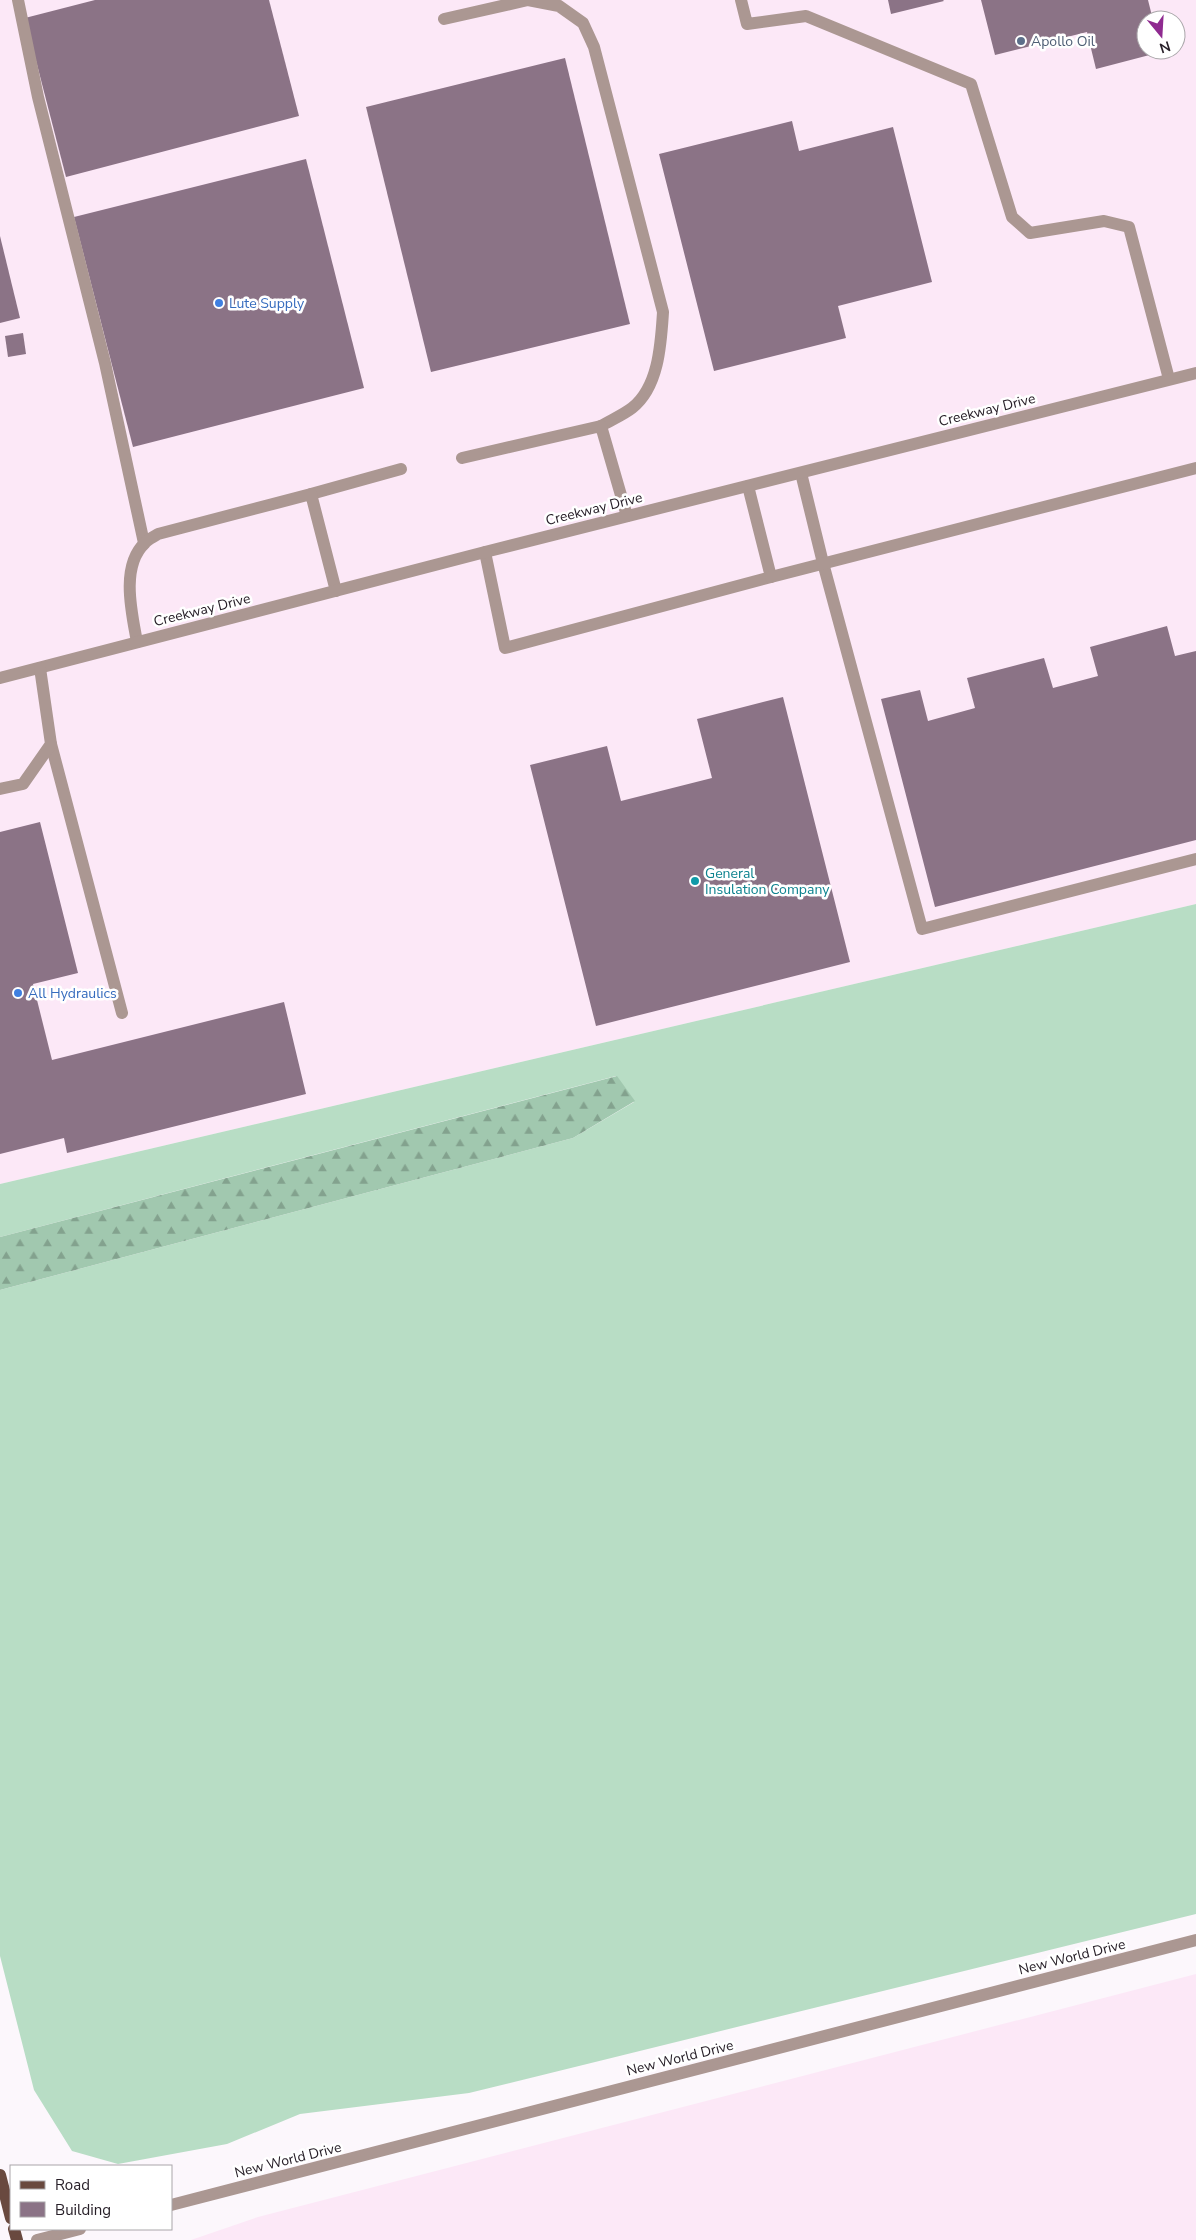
<svg xmlns="http://www.w3.org/2000/svg" width="1196" height="2240" viewBox="0 0 1196 2240" font-family="'Nunito Sans',sans-serif">
<defs>
<pattern id="forest-firs" width="22" height="20" patternUnits="userSpaceOnUse" patternTransform="scale(1.25)"><rect width="22" height="20" fill="#a1c8af"/><path d="M5 1l3.5 6h-7zM16 11l3.5 6h-7z" fill="#83a28e"/></pattern>
</defs>
<rect width="100%" height="100%" fill="#fcf7fc"/>
<g fill="#fce8f7" fill-rule="evenodd">
<path d="M 0,0 L 1196,0 L 1196,904 L 0,1184 ZM 1146,20 L 1176,20 L 1176,50 L 1146,50 Z"/>
<path d="M 1196,1974 L 1196,2240 L 191,2240 L 258,2217 Z"/>
</g>
<path fill="#b8ddc5" d="M 1196,904 L 1196,1914 L 469,2093 L 300,2114 L 227,2144 L 118,2164 L 72,2151 L 34,2090 L 0,1956 L 0,1290 L 573,1138 L 634,1102 L 616,1076 L 0,1237 L 0,1184 Z"/>
<path fill="url(#forest-firs)" d="M 617,1076 L 635,1101 L 573,1138 L 0,1290 L 0,1237 Z"/>
<g fill="#8b7386">
<path d="M 95,0 L 269,0 L 299,116 L 66,177 L 25,18 Z"/>
<path d="M 888,0 L 943,0 L 944,1 L 891,14 Z"/>
<path d="M 981,0 L 1148,0 L 1153,20 L 1146,20 L 1146,50 L 1160,50 L 1161,52 L 1096,69 L 1087,32 L 995,55 Z"/>
<path d="M 565,58 L 630,324 L 431,372 L 366,107 Z"/>
<path d="M 792,121 L 799,151 L 893,127 L 932,282 L 838,306 L 846,338 L 714,371 L 659,154 Z"/>
<path d="M 306,159 L 364,388 L 133,447 L 74,217 Z"/>
<path d="M 0,236 L 20,318 L 0,323 Z"/>
<path d="M 23,333 L 26,354 L 8,357 L 5,336 Z"/>
<path d="M 1167,626 L 1175,656 L 1196,651 L 1196,840 L 935,907 L 881,699 L 920,690 L 928,721 L 975,708 L 967,678 L 1044,658 L 1053,688 L 1098,676 L 1090,647 Z"/>
<path d="M 783,697 L 850,962 L 596,1026 L 530,765 L 607,746 L 621,801 L 712,778 L 697,719 Z"/>
<path d="M 40,822 L 78,973 L 33,984 L 52,1060 L 284,1002 L 306,1094 L 67,1153 L 64,1138 L 0,1154 L 0,832 Z"/>
</g>
<g fill="none" stroke-linecap="round" stroke-linejoin="round">
<g stroke="#ab9792" stroke-width="12">
<path d="M 18,0 L 38,97 L 105,363 L 144,543"/>
<path d="M 741,0 L 747,24 L 806,16 L 971,84 L 1012,217 L 1030,233 L 1104,221 L 1129,227 L 1169,379"/>
<path d="M 444,19 L 528,0 L 559,6 L 583,23 L 594,47 L 663,312 C 661,343 659,387 632,408 C 623,415 611,420 601,426"/>
<path d="M 462,458 L 601,426 L 627,516"/>
<path d="M 801,473 L 823,563 L 922,929 L 1196,859"/>
<path d="M 311,494 L 401,469"/>
<path d="M 485,552 L 505,648 L 771,577 L 748,486"/>
<path d="M 771,577 L 1196,468"/>
<path d="M 137,642 C 132,614 120,566 145,543 C 148,539 154,537 158,534 L 311,494 L 336,591"/>
<path d="M 0,678 L 485,552 L 1196,373"/>
<path d="M 51,744 L 122,1013"/>
<path d="M 0,789 L 23,784 L 51,744 L 40,668"/>
<path d="M 171,2205 L 1196,1940"/>
<path d="M 37,2240 L 80,2229"/>
</g>
<g stroke="#69493f" stroke-width="12">
<path d="M 0,2175 L 11,2218"/>
<path d="M 14,2229 L 17,2240"/>
</g>
</g>
<circle fill="#5c6f8a" stroke="#fff" stroke-width="2" cx="1021" cy="41" r="5"/>
<g fill="#3f7fe0" stroke="#fff" stroke-width="2">
<circle cx="219" cy="303" r="5"/>
<circle cx="18" cy="993" r="5"/>
</g>
<circle fill="#0f9aa8" stroke="#fff" stroke-width="2" cx="695" cy="881" r="5"/>
<g text-anchor="middle" dominant-baseline="central" stroke-width="5" stroke-linejoin="round" paint-order="stroke">
<g font-size="14" fill="#4e5e75" stroke="#fff" text-anchor="start">
<text x="1031" y="41">Apollo Oil</text>
</g>
<g font-size="14" fill="#366cbe" stroke="#fff" text-anchor="start">
<text x="229" y="303">Lute Supply</text>
<text x="28" y="993">All Hydraulics</text>
</g>
<g font-size="14" fill="#282029" stroke="#fff">
<text transform="translate(987 410) rotate(-14)">Creekway Drive</text>
<text transform="translate(594 509) rotate(-14)">Creekway Drive</text>
<text transform="translate(202 610) rotate(-14)">Creekway Drive</text>
<text transform="translate(1072 1957) rotate(-14)">New World Drive</text>
<text transform="translate(680 2058) rotate(-14)">New World Drive</text>
<text transform="translate(288 2160) rotate(-14)">New World Drive</text>
</g>
<g font-size="14" fill="#0d838f" stroke="#fff" text-anchor="start">
<text x="705" y="873">General<tspan x="705" dy="16">Insulation Company</tspan></text>
</g>
</g>
<rect x="10" y="2165" width="162" height="65" fill="#ffffff" stroke="#a9a6a9"/>
<rect x="20" y="2181" width="25" height="8" fill="#69493f" stroke="#a9a6a9"/>
<text x="55" y="2190" font-size="15" fill="#282029">Road</text>
<rect x="20" y="2202" width="25" height="15" fill="#8b7386" stroke="#a9a6a9"/>
<text x="55" y="2215" font-size="15" fill="#282029">Building</text>
<g transform="translate(1161 35) rotate(162)"><circle r="24" fill="#ffffff" stroke="#a9a6a9"/>
<path d="M0-4L9 19L0 12L-9 19Z" fill="#8f2a90"/>
<text y="-8" font-size="14" font-weight="bold" text-anchor="middle" fill="#282029">N</text>
</g>
</svg>
